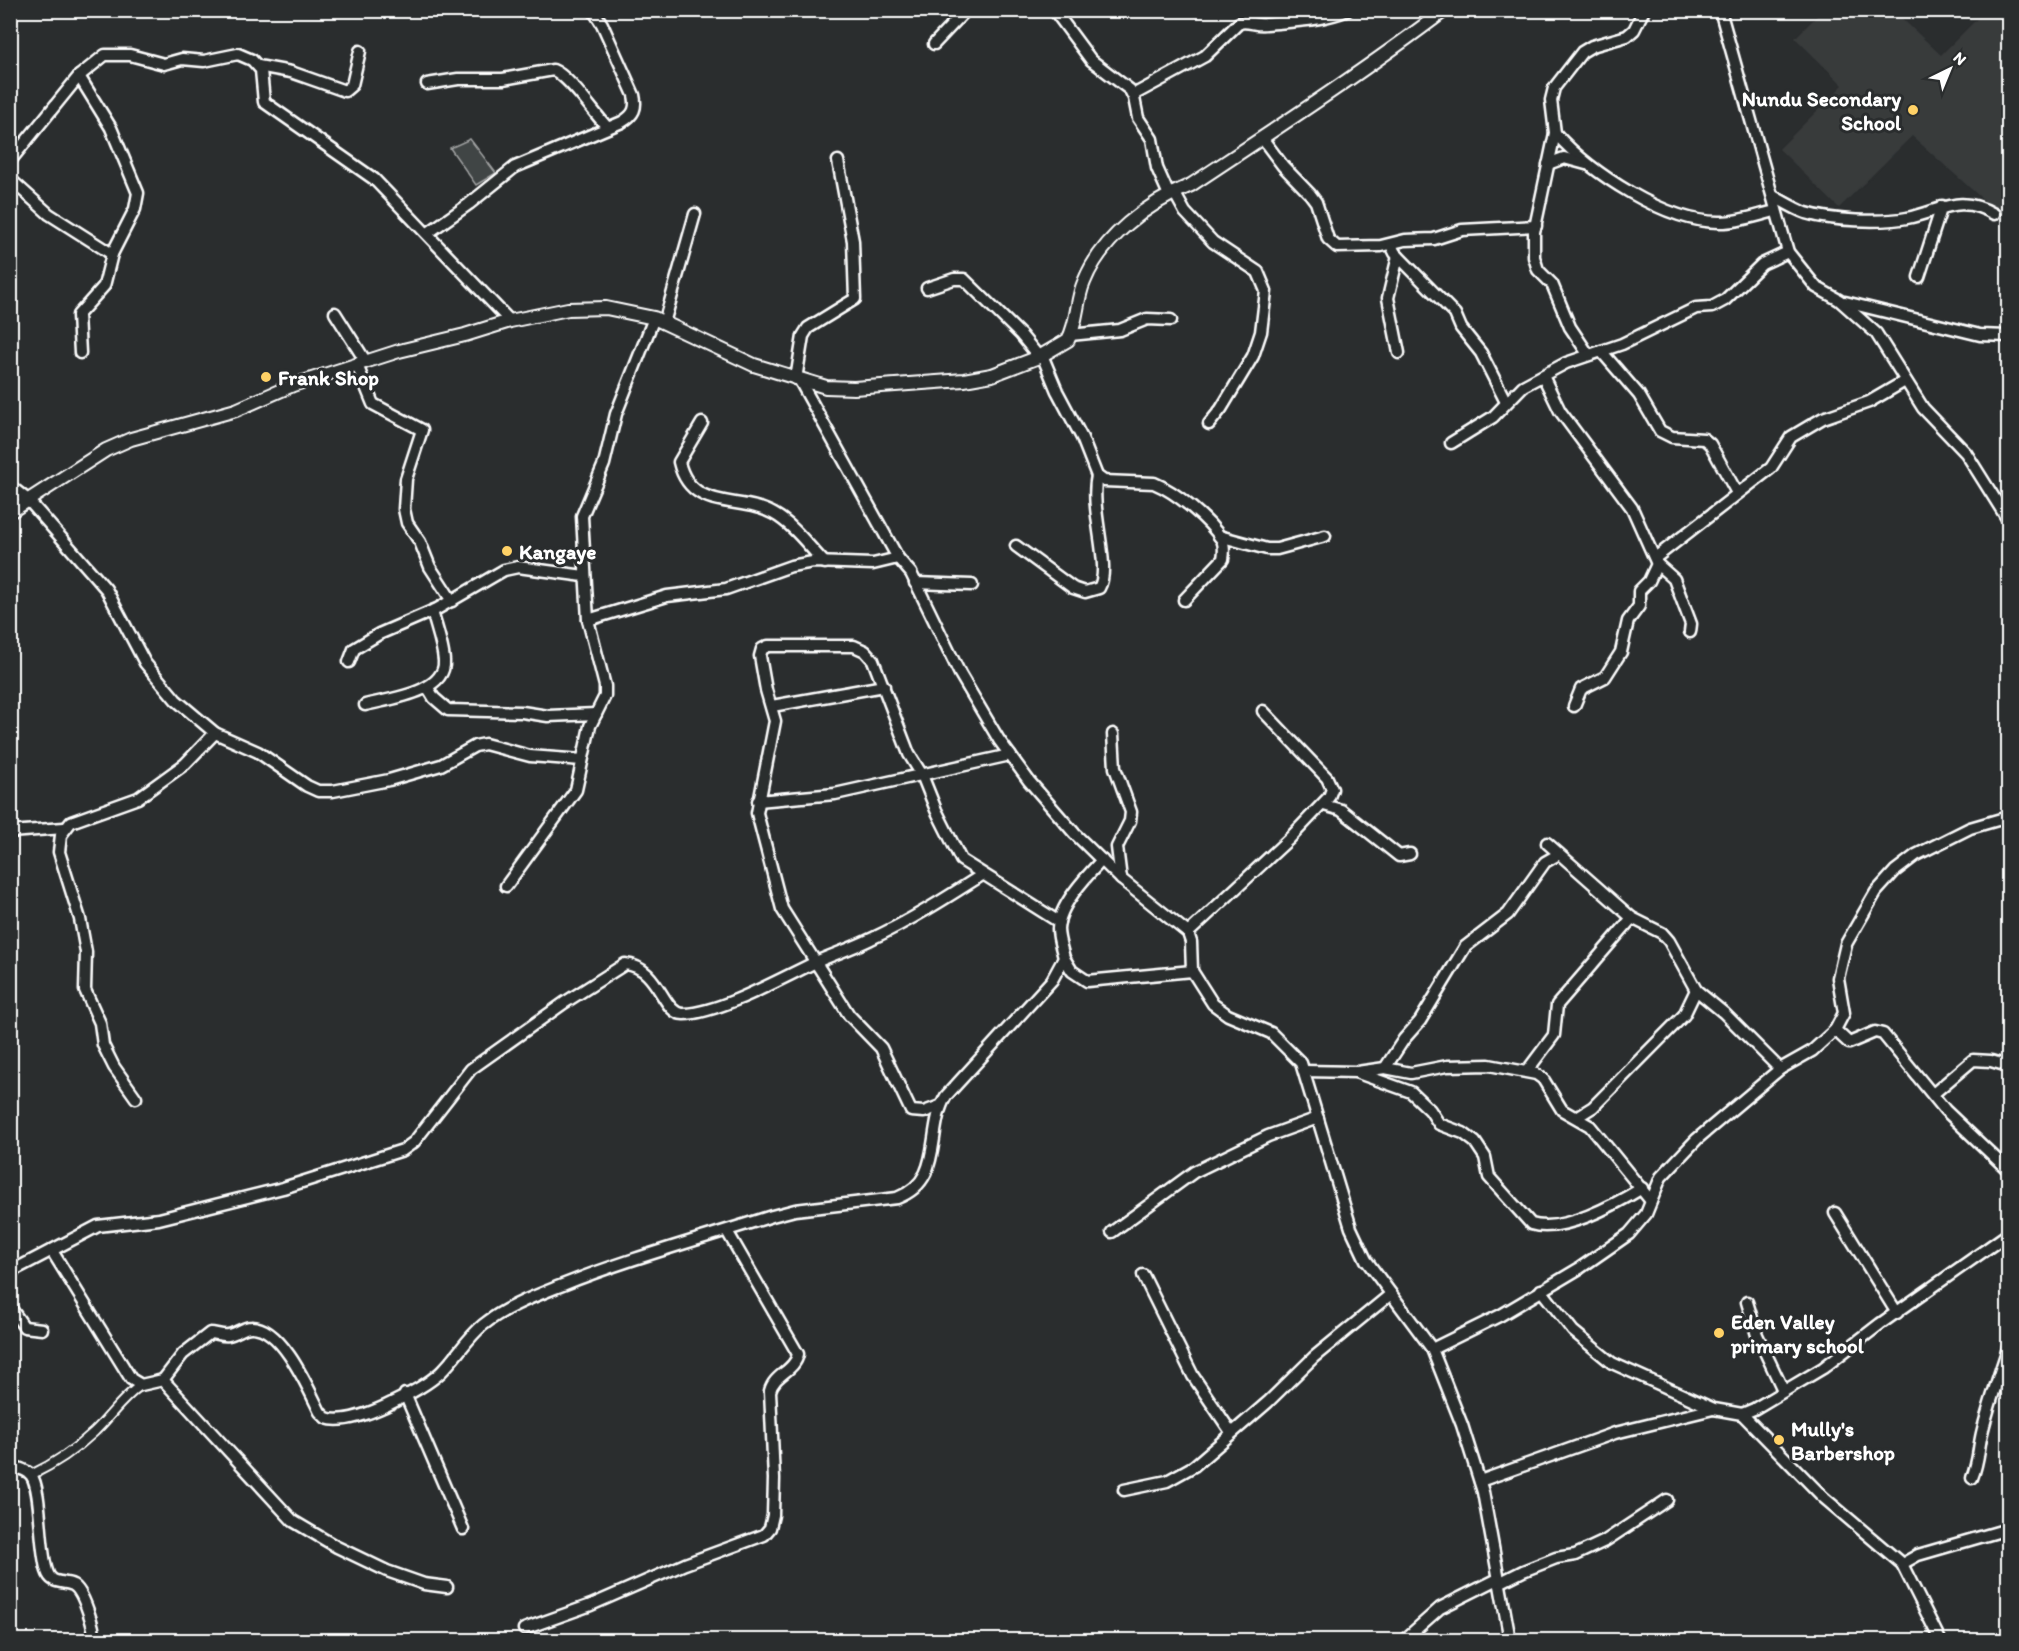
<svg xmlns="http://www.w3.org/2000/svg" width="2019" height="1651" viewBox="0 0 2019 1651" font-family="Itim,sans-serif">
<rect width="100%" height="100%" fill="#2a2d2e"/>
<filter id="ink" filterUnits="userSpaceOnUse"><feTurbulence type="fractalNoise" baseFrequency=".0167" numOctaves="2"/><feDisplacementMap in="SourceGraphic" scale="12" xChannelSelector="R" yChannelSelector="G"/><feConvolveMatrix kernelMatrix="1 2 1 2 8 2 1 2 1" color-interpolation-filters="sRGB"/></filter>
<g filter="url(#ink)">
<path fill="#373a3b" d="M 1822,11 L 1894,11 L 1941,55 L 1985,11 L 2008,11 L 2008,222 L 1912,136 L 1839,208 L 1779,149 L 1843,85 L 1795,38 Z"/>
<path fill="#414445" stroke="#a0a2a2" stroke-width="1.5" d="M 470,139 L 496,173 L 476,185 L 450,148 Z"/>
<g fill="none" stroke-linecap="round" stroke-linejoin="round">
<g stroke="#fff" stroke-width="12">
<path id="pedestrian" d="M 31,1475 C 54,1464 75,1450 94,1432 C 110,1417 122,1398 141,1385"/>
</g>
<g stroke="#fff" stroke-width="15">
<g id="minor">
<path d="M 1054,10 L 1091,60 L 1130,90 L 1134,98 L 1138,118 L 1152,139 L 1157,168 L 1169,195"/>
<path d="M 1720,10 L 1788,252 L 1816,287 L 1839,300 L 1876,333 L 1923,408 L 1966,453 L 2008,520"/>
<path d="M 934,44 L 966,10"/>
<path d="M 258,66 L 291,72 L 345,91 L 352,85 L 360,51"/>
<path d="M 79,76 L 111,128 L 138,193 L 135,209 L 112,254 L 104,286 L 78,315 L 80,353"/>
<path d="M 427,84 L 458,79 L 503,79 L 553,70 C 569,76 594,113 607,127"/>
<path d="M 1133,95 L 1205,56 L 1239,23 C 1248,20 1256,26 1266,24 C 1295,21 1320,21 1348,10"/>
<path d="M 1555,133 C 1591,173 1666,223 1721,222 C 1739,222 1758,215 1775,211"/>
<path d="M 1262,138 L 1283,166 L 1310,194 L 1316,202 L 1328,239 L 1337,247 L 1381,246 L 1405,240 L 1434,239 L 1462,230 L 1536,226"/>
<path d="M 10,161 L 79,76 L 105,55 L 130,55 L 164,64 L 182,59 L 204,61 L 238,54 L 252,60 L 261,70 L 264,102 L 374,179 L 510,321"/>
<path d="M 1548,164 L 1564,158 L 1586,164"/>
<path d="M 10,179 L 49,214 L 112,254"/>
<path d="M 1174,192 L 1185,212 L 1213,242 L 1258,272 L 1266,291 L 1261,332 L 1253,356 L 1221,409 L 1209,424"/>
<path d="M 1773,196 C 1784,202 1795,209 1806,213 C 1832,221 1880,223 1907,218 C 1942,211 1959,193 1994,214"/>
<path d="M 428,233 L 469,204 L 515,167 L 622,122 C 634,115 637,108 634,95 L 602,24 L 593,10"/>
<path d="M 1391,245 L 1395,253 L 1455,314 L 1461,328 L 1481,353 L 1506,402"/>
<path d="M 1398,256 L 1388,298 L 1399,353"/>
<path d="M 1919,277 L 1942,206"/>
<path d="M 927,288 L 954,279 L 964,279 L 1021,335 L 1039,357"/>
<path d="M 1845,302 L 1980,335 L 2008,336"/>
<path d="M 335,313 L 366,362"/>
<path d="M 664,323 L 695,214"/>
<path d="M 1070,335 L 1120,330 L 1147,319 L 1171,320"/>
<path d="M 1601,351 L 1639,395 L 1660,431 L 1672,437 L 1704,439 L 1710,444 L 1737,493"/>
<path d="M 1588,354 L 1570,327 L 1552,284 L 1538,270 L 1534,257 L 1534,232 L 1555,133 L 1551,100 L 1554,88 L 1582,52 L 1592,46 L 1627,36 L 1634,30 L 1644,10"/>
<path d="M 1042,355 L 1057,391 L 1082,438 L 1097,476 L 1104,481 L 1154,483 C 1176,492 1210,520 1222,540 C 1225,546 1224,553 1223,559 L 1184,600"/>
<path d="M 357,365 L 373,404 L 422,430 L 406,479 L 404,509 L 407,523 L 420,542 L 430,567 L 452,601"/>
<path d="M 1543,376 L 1560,411 L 1632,508 L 1657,564 L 1674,579 L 1691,624 L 1690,632"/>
<path d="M 796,379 L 803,336 L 808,328 L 855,299 L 853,241 L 838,161"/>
<path d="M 800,381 L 898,558 L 911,573 L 960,674 L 999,740 L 1029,781 L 1075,834 L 1121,879 L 1188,933 L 1191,942 L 1192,971 L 1213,1004 L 1228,1015 L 1271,1033 L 1301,1063 L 1351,1228 L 1366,1260 L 1432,1349 L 1462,1425 L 1483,1492 L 1510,1640"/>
<path d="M 702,423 L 679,462 C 691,513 741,495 774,514 C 794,525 810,548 825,563"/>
<path d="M 1451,443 L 1493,417 L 1523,386 L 1566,363 L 1622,344 L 1696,308 L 1712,307 L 1725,300 L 1762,264 L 1788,252"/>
<path d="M 10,486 L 29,501 L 106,589 L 145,663 L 176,700 L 215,733 L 258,752 L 307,786 L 318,791 L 333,791 L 389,780 L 441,765 L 475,746 L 485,744 L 530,756 L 582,760"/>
<path d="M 1219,536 L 1267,549 L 1277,549 L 1325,536"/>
<path d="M 1016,546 L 1073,588 L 1085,592 L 1099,588 C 1112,567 1089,510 1097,476"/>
<path d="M 1655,558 L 1771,468 L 1791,437 L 1823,418 L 1869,402 L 1905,381"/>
<path d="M 915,583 L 972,585"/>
<path d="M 588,620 L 667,596 L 726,589 L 791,566 L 813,562 L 873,564 L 898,558"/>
<path d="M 349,662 L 354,649 L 379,634 L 437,609 L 504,570 L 518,567 L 584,576"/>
<path d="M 428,688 L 434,698 L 448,710 L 522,712 L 548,716 L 596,714"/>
<path d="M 365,705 C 388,699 446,693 444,661 C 443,645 436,627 432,611"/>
<path d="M 772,706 L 884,686"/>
<path d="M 1574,706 L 1581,689 L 1605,677 L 1621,652 L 1628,621 L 1639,606 L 1639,591 L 1649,581 L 1657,564"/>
<path d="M 1113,734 L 1115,768 L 1131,812 L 1130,821 L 1117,847 L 1121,879"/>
<path d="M 758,801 L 835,794 L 1010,755"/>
<path d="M 1324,805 L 1341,810 L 1399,856 L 1410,854"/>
<path d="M 10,832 L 64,828"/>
<path d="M 1547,843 L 1632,918 L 1662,933 L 1669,941 L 1696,990 L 1724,1013 L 1780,1069"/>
<path d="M 506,886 L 576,790 L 590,726 L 605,696 L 605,686 L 588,620 L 582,516 L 604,464 L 616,414 L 654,318"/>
<path d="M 1188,933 L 1289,839 L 1329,797 L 1332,789 L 1327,778 L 1263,711"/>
<path d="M 1064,958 L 1072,971 L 1087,981 L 1192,971"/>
<path d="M 1835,1030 L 1849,1043 L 1875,1032 L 1883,1034 L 1945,1110 L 2008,1170"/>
<path d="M 1385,1068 L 1404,1039 L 1420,1021 L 1465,947 L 1508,914 L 1545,862 L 1559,854"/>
<path d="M 1304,1071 L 1357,1072 L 1385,1068 L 1411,1073 L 1447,1066 L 1489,1065 L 1536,1074 L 1543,1079 L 1562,1110 L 1590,1126 L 1651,1201"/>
<path d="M 1527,1071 L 1554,1035 L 1557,1005 L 1632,918"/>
<path d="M 1358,1073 L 1411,1092 L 1430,1110 L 1439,1124 L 1463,1133 L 1475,1142 L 1485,1157 L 1489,1177 L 1531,1224 C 1562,1234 1616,1204 1642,1188"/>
<path d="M 1933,1094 L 1973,1060 L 1991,1061 L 2008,1066"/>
<path d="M 136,1098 L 114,1067 L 103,1045 L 100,1023 L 85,990 L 86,952 L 80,919 L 59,852 L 61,835 L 71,822 L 138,798 L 185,764 L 215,733"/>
<path d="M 940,1106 L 924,1112 L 911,1111 L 881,1048 L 849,1015 L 782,909 L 757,813 L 775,721 L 766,690 L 760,656 L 762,649 L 768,646 L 854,646 L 865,651 L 873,660 L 909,754 L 922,775 L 936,810 L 961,860 L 1059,922"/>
<path d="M 1577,1117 L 1593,1107 L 1684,1015 L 1696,990"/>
<path d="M 1835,1213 L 1897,1313"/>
<path d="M 1112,1232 L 1194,1172 L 1268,1136 L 1318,1118"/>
<path d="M 52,1251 L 131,1379 L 141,1385 L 163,1380 L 293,1521 L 337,1547 L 387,1571 L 424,1584 L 447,1587"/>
<path d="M 10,1272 L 98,1226 L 159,1219 L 283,1188 L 403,1150 L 414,1142 L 471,1069 L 564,1003 L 625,964 C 660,967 662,1015 684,1014 C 720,1013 782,978 816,962 C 834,954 853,948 871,939 C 910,921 946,898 982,875"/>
<path d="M 1143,1275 L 1193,1376 L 1231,1432"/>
<path d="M 1541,1290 L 1573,1331 L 1612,1363 L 1714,1409 L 1742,1414 L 1754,1409 L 1823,1368 L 1880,1324 L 2008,1234"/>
<path d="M 1747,1302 L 1757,1335 L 1783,1390"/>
<path d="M 10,1307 L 24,1327 L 42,1329"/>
<path d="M 1432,1349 L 1501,1315 L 1580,1268 L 1629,1234 L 1646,1214 L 1661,1177 L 1697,1139 L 1780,1069 L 1812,1051 L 1835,1030 L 1844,1013 L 1838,978 L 1846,944 L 1876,892 L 1895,871 L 1916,855 L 1970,828 L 2008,817"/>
<path d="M 163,1380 L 183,1354 L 210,1333 C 216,1333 222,1336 228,1335 C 236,1334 243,1327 251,1327 C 282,1326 309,1390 320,1412 L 326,1418 C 352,1428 421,1391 441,1372 C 456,1358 467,1338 483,1325 C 505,1307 535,1296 560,1286 C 630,1258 701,1239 772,1216 L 795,1210 L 897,1198 C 945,1180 925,1131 946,1096 L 1052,980 L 1064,958 C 1062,949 1058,939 1058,929 C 1059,905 1086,877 1102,860"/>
<path d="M 405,1394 L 463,1529"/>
<path d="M 1742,1414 L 1823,1497 L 1902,1564 L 1940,1640"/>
<path d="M 10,1465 C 17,1468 26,1469 31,1475 C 42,1489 39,1548 47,1571 C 51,1585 62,1580 73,1585 C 84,1591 94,1628 95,1640"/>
<path d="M 1972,1478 C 1979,1460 1978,1450 1982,1433 C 1989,1404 1999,1376 2008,1348"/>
<path d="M 1480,1481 L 1615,1433 L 1713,1409"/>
<path d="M 1124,1490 L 1167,1481 L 1194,1466 L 1268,1402 L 1314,1357 L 1391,1294"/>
<path d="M 1902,1564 L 1918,1555 L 2008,1529"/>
<path d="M 1499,1583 L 1523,1571 L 1556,1558 L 1575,1555 L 1605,1541 L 1667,1500"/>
<path d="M 524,1629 L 591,1605 L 685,1564 L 764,1535 L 770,1528 L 773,1515 L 774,1479 L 770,1391 C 774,1374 795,1371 798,1354 L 727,1231"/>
<path d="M 1404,1640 L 1440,1608 L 1498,1579"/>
</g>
</g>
<g stroke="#fff" stroke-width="16">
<path id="tertiary" d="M 10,512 L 106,450 L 131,439 L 236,410 L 293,385 L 399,351 L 465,335 L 510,321 L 568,309 L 606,308 L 654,318 L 754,365 L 826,387 L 854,388 L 964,380 L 992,375 L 1039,357 L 1068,340 C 1078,322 1076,300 1084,282 C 1102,237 1148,203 1191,185 C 1277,128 1363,72 1445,10"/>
</g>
<use href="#pedestrian" stroke="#2a2d2e" stroke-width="8"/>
<use href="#minor" stroke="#2a2d2e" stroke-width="10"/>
<use href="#tertiary" stroke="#2a2d2e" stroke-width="12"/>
</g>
</g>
<g fill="#ffd166" stroke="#2a2d2e" stroke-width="2">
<circle cx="1913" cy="110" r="6"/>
<circle cx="266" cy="377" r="6"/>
<circle cx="507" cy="551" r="6"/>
<circle cx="1719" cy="1333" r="6"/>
<circle cx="1779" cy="1440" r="6"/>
</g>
<g text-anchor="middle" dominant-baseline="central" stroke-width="6" stroke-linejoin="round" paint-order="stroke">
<g font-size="21" font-weight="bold" fill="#fff" stroke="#2a2d2e" text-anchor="start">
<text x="1901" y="98" text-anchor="end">Nundu Secondary<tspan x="1901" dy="24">School</tspan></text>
<text x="278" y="377">Frank Shop</text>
<text x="519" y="551">Kangaye</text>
<text x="1731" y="1321">Eden Valley<tspan x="1731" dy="24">primary school</tspan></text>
<text x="1791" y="1428">Mully's<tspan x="1791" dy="24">Barbershop</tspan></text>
</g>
</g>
<rect width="2019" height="1651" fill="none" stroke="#2a2d2e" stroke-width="36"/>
<rect x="18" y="18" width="1983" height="1615" fill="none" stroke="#fff" stroke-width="2" filter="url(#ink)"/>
<g transform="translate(1950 69) rotate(43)" stroke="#2a2d2e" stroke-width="4.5" paint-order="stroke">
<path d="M0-4.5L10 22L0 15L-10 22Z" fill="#ffffff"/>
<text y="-9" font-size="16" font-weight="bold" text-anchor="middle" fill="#ffffff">N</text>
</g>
</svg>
